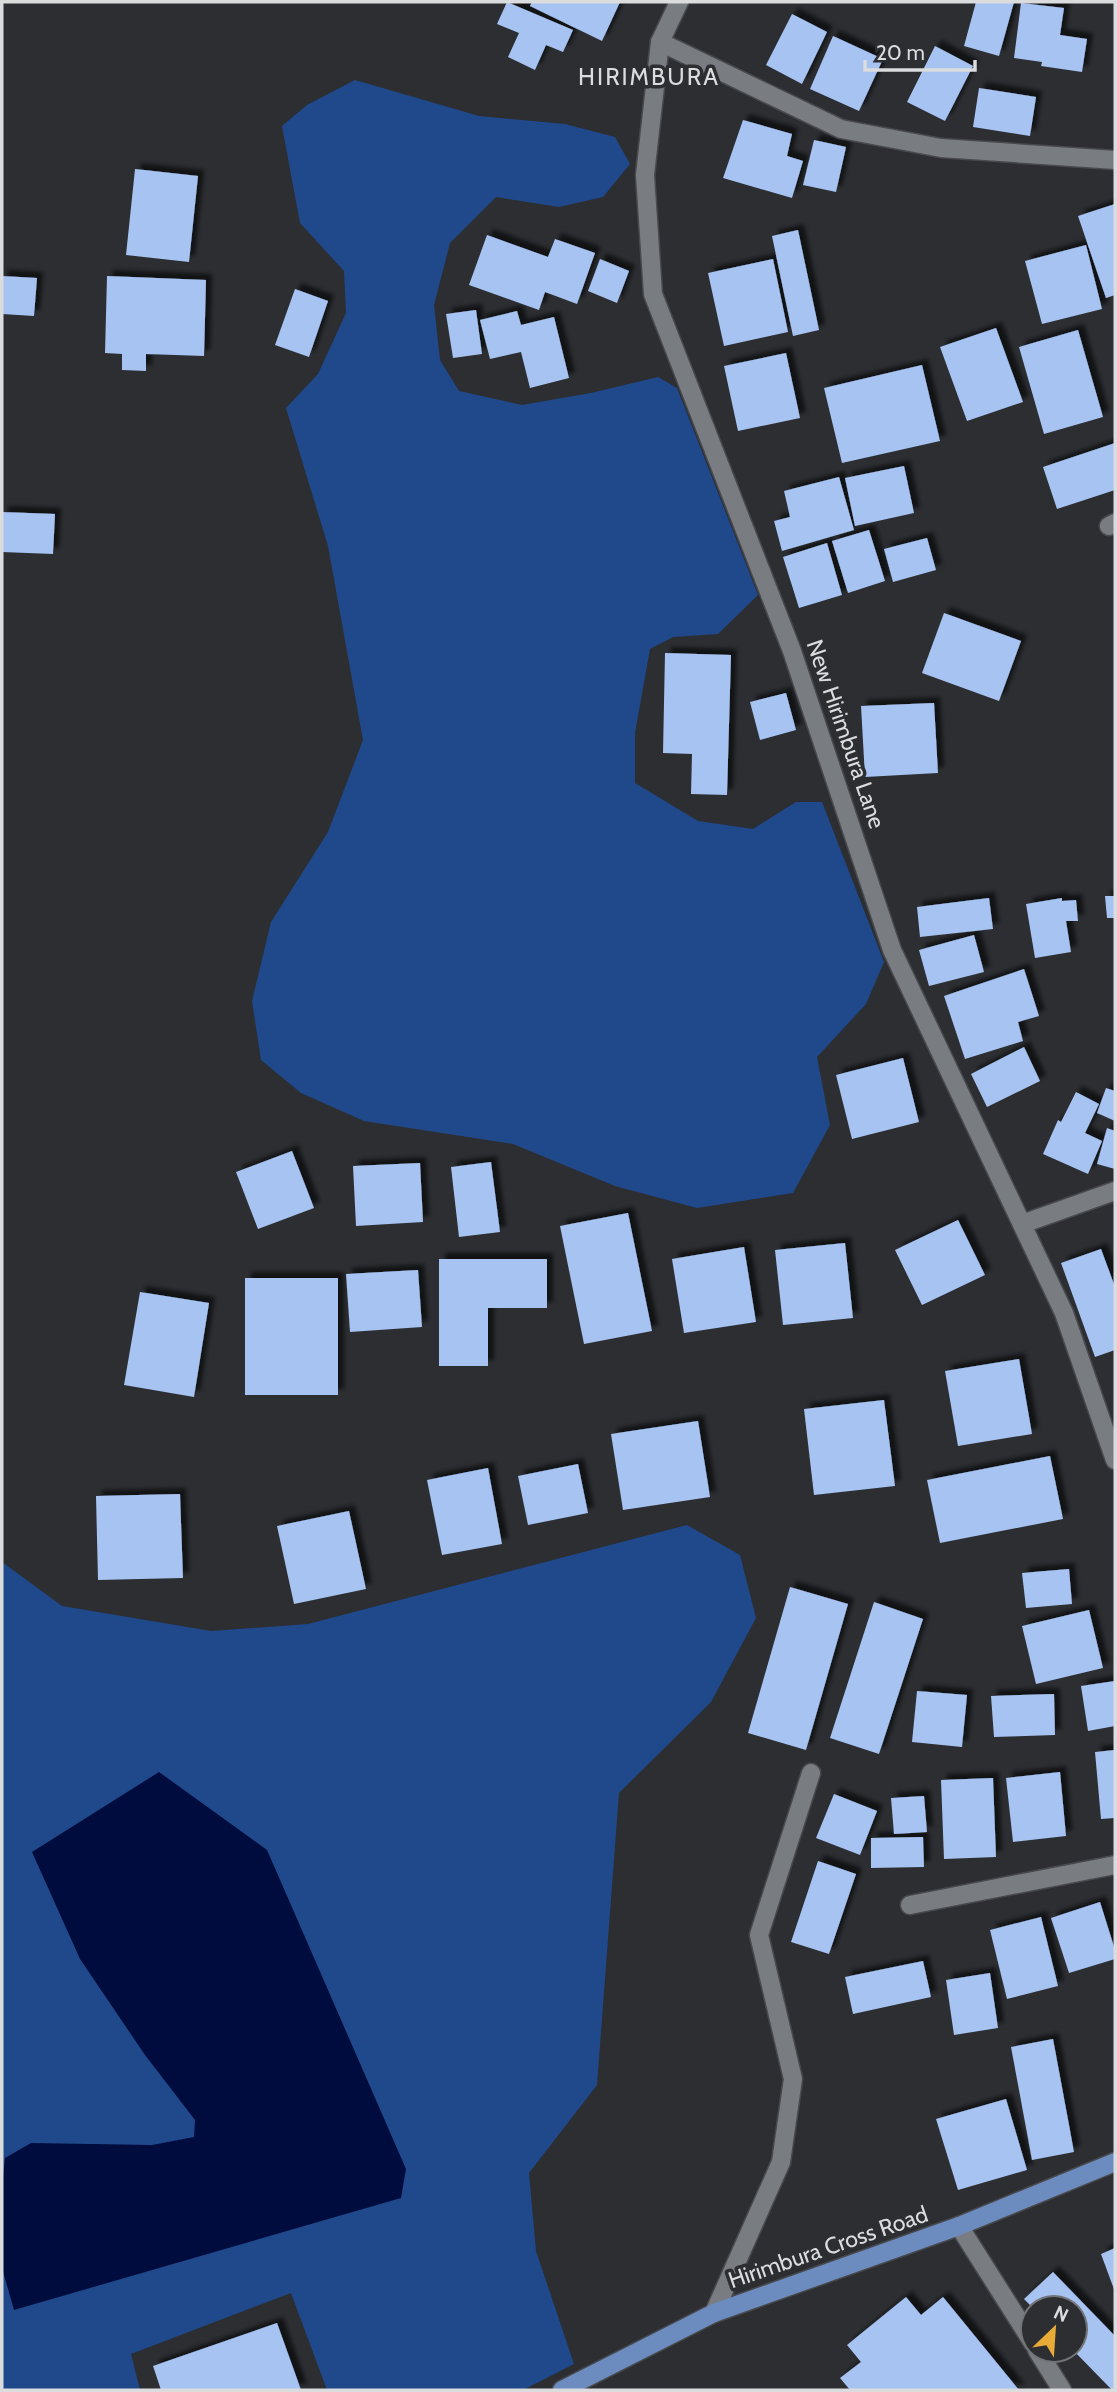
<svg xmlns="http://www.w3.org/2000/svg" width="1117" height="2392" viewBox="0 0 1117 2392" font-family="Cabin,sans-serif">
<defs>
<filter id="shadow"><feDropShadow dx="6" dy="-6" stdDeviation="2" flood-color="#0009"/></filter>
</defs>
<rect width="100%" height="100%" fill="#2c2e32"/>
<g fill="#20498c">
<path d="M 355,80 L 479,116 L 565,124 L 615,137 L 630,164 L 603,197 L 559,207 L 496,197 L 450,243 L 434,305 L 440,360 L 459,391 L 522,405 L 591,393 L 658,377 L 677,388 L 758,595 L 718,634 L 673,637 L 650,649 L 635,733 L 635,783 L 698,821 L 753,829 L 796,802 L 822,802 L 884,962 L 866,1004 L 817,1057 L 830,1125 L 793,1193 L 697,1208 L 615,1186 L 513,1144 L 364,1121 L 301,1093 L 261,1060 L 252,1001 L 271,922 L 328,832 L 363,740 L 328,546 L 286,408 L 318,374 L 346,313 L 344,271 L 300,223 L 282,126 L 307,105 Z"/>
<path d="M 687,1525 L 740,1555 L 756,1618 L 711,1702 L 619,1793 L 597,2085 L 529,2173 L 536,2251 L 574,2364 L 523,2390 L 327,2390 L 291,2293 L 131,2354 L 140,2390 L 2,2390 L 2,1562 L 62,1606 L 211,1631 L 308,1624 Z"/>
</g>
<path fill="#000c3d" d="M 159,1772 L 267,1850 L 406,2169 L 401,2198 L 14,2310 L 2,2268 L 2,2186 L 5,2158 L 31,2143 L 152,2145 L 194,2137 L 195,2120 L 145,2055 L 80,1959 L 32,1852 Z"/>
<g fill="#a6c3f2" filter="url(#shadow)">
<path d="M 507,2 L 573,30 L 563,52 L 546,45 L 535,70 L 508,57 L 519,33 L 497,24 Z"/>
<path d="M 532,2 L 620,2 L 602,41 L 530,6 Z"/>
<path d="M 976,2 L 1014,2 L 999,56 L 964,46 Z"/>
<path d="M 1021,3 L 1064,8 L 1060,35 L 1087,39 L 1082,72 L 1041,66 L 1042,62 L 1014,58 Z"/>
<path d="M 792,14 L 827,32 L 802,84 L 766,65 Z"/>
<path d="M 833,36 L 883,59 L 859,111 L 810,89 Z"/>
<path d="M 935,46 L 973,66 L 945,121 L 907,102 Z"/>
<path d="M 979,88 L 1036,97 L 1030,136 L 973,127 Z"/>
<path d="M 743,120 L 792,134 L 787,156 L 803,161 L 792,198 L 723,178 Z"/>
<path d="M 814,140 L 846,147 L 836,192 L 803,185 Z"/>
<path d="M 135,169 L 198,176 L 189,262 L 126,255 Z"/>
<path d="M 1115,204 L 1115,295 L 1106,298 L 1078,216 Z"/>
<path d="M 798,230 L 819,330 L 793,336 L 772,236 Z"/>
<path d="M 487,235 L 548,257 L 555,239 L 595,253 L 577,304 L 545,292 L 539,310 L 469,285 Z"/>
<path d="M 1086,245 L 1102,309 L 1042,324 L 1025,261 Z"/>
<path d="M 600,259 L 629,271 L 617,303 L 588,291 Z"/>
<path d="M 773,259 L 788,332 L 724,346 L 708,273 Z"/>
<path d="M 2,276 L 37,278 L 34,316 L 2,314 Z"/>
<path d="M 107,276 L 206,280 L 204,356 L 146,354 L 146,371 L 122,370 L 122,354 L 105,353 Z"/>
<path d="M 295,289 L 328,301 L 309,357 L 275,345 Z"/>
<path d="M 476,310 L 482,354 L 453,358 L 446,314 Z"/>
<path d="M 517,311 L 521,325 L 554,317 L 569,378 L 530,388 L 521,352 L 490,359 L 480,320 Z"/>
<path d="M 996,328 L 1023,402 L 967,421 L 940,347 Z"/>
<path d="M 1078,330 L 1103,417 L 1044,434 L 1019,347 Z"/>
<path d="M 786,353 L 800,418 L 738,431 L 724,366 Z"/>
<path d="M 922,365 L 940,441 L 842,463 L 824,388 Z"/>
<path d="M 1115,443 L 1115,490 L 1057,509 L 1043,467 Z"/>
<path d="M 904,466 L 914,513 L 855,526 L 845,478 Z"/>
<path d="M 839,477 L 854,530 L 782,551 L 774,521 L 790,517 L 784,491 Z"/>
<path d="M 2,512 L 55,514 L 53,554 L 2,552 Z"/>
<path d="M 869,530 L 885,581 L 848,593 L 832,541 Z"/>
<path d="M 927,538 L 936,570 L 893,582 L 884,549 Z"/>
<path d="M 827,543 L 842,595 L 799,608 L 783,557 Z"/>
<path d="M 944,613 L 1021,641 L 999,701 L 922,673 Z"/>
<path d="M 665,653 L 731,655 L 727,795 L 691,794 L 692,754 L 663,753 Z"/>
<path d="M 786,693 L 796,730 L 760,740 L 750,702 Z"/>
<path d="M 934,703 L 938,773 L 865,777 L 861,706 Z"/>
<path d="M 1105,896 L 1115,896 L 1115,918 L 1107,918 Z"/>
<path d="M 989,898 L 993,929 L 920,937 L 917,907 Z"/>
<path d="M 1062,898 L 1062,901 L 1076,900 L 1078,921 L 1066,921 L 1071,952 L 1035,958 L 1026,904 Z"/>
<path d="M 974,935 L 984,972 L 929,986 L 919,950 Z"/>
<path d="M 1024,969 L 1039,1016 L 1018,1022 L 1023,1041 L 965,1059 L 944,996 Z"/>
<path d="M 1024,1047 L 1040,1081 L 987,1107 L 971,1074 Z"/>
<path d="M 903,1058 L 919,1122 L 852,1139 L 836,1075 Z"/>
<path d="M 1106,1088 L 1115,1091 L 1115,1121 L 1097,1113 Z"/>
<path d="M 1076,1092 L 1099,1104 L 1085,1133 L 1102,1141 L 1088,1174 L 1043,1154 L 1058,1120 L 1061,1122 Z"/>
<path d="M 1107,1128 L 1115,1131 L 1115,1169 L 1097,1164 Z"/>
<path d="M 292,1151 L 314,1208 L 258,1229 L 236,1172 Z"/>
<path d="M 491,1162 L 500,1232 L 459,1237 L 451,1167 Z"/>
<path d="M 420,1163 L 423,1222 L 356,1226 L 353,1166 Z"/>
<path d="M 628,1213 L 652,1331 L 584,1344 L 560,1226 Z"/>
<path d="M 958,1220 L 985,1275 L 922,1305 L 895,1250 Z"/>
<path d="M 845,1243 L 853,1318 L 783,1325 L 775,1250 Z"/>
<path d="M 744,1247 L 756,1322 L 684,1333 L 672,1259 Z"/>
<path d="M 1101,1249 L 1115,1287 L 1115,1350 L 1095,1357 L 1061,1263 Z"/>
<path d="M 439,1259 L 547,1259 L 547,1308 L 488,1308 L 488,1366 L 439,1366 Z"/>
<path d="M 418,1270 L 422,1327 L 350,1332 L 346,1274 Z"/>
<rect x="245" y="1278" width="93" height="117"/>
<path d="M 140,1292 L 209,1303 L 194,1397 L 124,1385 Z"/>
<path d="M 1019,1359 L 1032,1434 L 958,1446 L 945,1371 Z"/>
<path d="M 884,1400 L 895,1486 L 814,1495 L 804,1409 Z"/>
<path d="M 698,1421 L 710,1497 L 623,1510 L 611,1434 Z"/>
<path d="M 1050,1456 L 1063,1519 L 940,1543 L 927,1480 Z"/>
<path d="M 578,1464 L 588,1513 L 528,1525 L 518,1476 Z"/>
<path d="M 488,1468 L 502,1544 L 442,1555 L 427,1480 Z"/>
<path d="M 180,1494 L 183,1578 L 98,1580 L 96,1496 Z"/>
<path d="M 349,1511 L 366,1589 L 294,1604 L 277,1526 Z"/>
<path d="M 1069,1569 L 1072,1604 L 1026,1608 L 1022,1573 Z"/>
<path d="M 790,1587 L 848,1604 L 806,1750 L 748,1733 Z"/>
<path d="M 874,1602 L 923,1619 L 879,1754 L 830,1738 Z"/>
<path d="M 1089,1610 L 1103,1668 L 1036,1684 L 1022,1626 Z"/>
<path d="M 1115,1681 L 1115,1726 L 1088,1731 L 1081,1686 Z"/>
<path d="M 917,1691 L 967,1695 L 962,1747 L 912,1742 Z"/>
<path d="M 1054,1694 L 1055,1735 L 994,1737 L 991,1696 Z"/>
<path d="M 1115,1750 L 1115,1818 L 1101,1819 L 1095,1752 Z"/>
<path d="M 1060,1772 L 1066,1836 L 1013,1842 L 1006,1778 Z"/>
<path d="M 993,1778 L 996,1857 L 944,1859 L 941,1780 Z"/>
<path d="M 834,1794 L 877,1811 L 860,1855 L 816,1838 Z"/>
<path d="M 924,1796 L 927,1832 L 894,1834 L 891,1798 Z"/>
<path d="M 923,1837 L 924,1867 L 871,1868 L 871,1838 Z"/>
<path d="M 818,1861 L 856,1874 L 829,1954 L 791,1942 Z"/>
<path d="M 1100,1902 L 1115,1950 L 1115,1959 L 1069,1973 L 1051,1918 Z"/>
<path d="M 1041,1917 L 1058,1986 L 1007,1999 L 990,1930 Z"/>
<path d="M 923,1961 L 931,1997 L 853,2014 L 845,1977 Z"/>
<path d="M 990,1973 L 998,2028 L 954,2035 L 946,1980 Z"/>
<path d="M 1053,2039 L 1074,2152 L 1032,2160 L 1011,2047 Z"/>
<path d="M 1006,2099 L 1027,2170 L 958,2190 L 936,2119 Z"/>
<path d="M 1115,2248 L 1115,2292 L 1101,2254 Z"/>
<path d="M 1053,2272 L 1115,2336 L 1115,2390 L 1112,2390 L 1073,2350 L 1075,2350 L 1075,2308 L 1033,2308 L 1024,2299 Z"/>
<path d="M 906,2297 L 921,2315 L 943,2297 L 1019,2390 L 850,2390 L 840,2378 L 861,2362 L 847,2345 Z"/>
<path d="M 277,2323 L 301,2390 L 161,2390 L 153,2366 Z"/>
</g>
<g fill="none" stroke-linecap="round" stroke-linejoin="round">
<g stroke="#47494d" stroke-width="21">
<g id="minor">
<path d="M 679,2 L 660,42 L 645,175 L 653,294 L 792,651 L 892,950 L 1064,1313 L 1115,1460"/>
<path d="M 660,42 L 841,129 L 941,148 L 1115,160"/>
<path d="M 1109,526 L 1115,523"/>
<path d="M 1022,1224 L 1115,1191"/>
<path d="M 910,1905 L 1115,1865"/>
<path d="M 959,2226 L 1033,2343"/>
<path d="M 714,2313 L 781,2162 L 793,2079 L 759,1935 L 811,1773"/>
<path d="M 1037,2350 L 1062,2390"/>
</g>
</g>
<g stroke="#47494d" stroke-width="21">
<path id="major" d="M 562,2390 L 714,2313 L 959,2226 L 1115,2162"/>
</g>
<use href="#minor" stroke="#797c81" stroke-width="18"/>
<use href="#major" stroke="#6c8cc0" stroke-width="18"/>
</g>
<g text-anchor="middle" dominant-baseline="central" stroke-width="7" stroke-linejoin="round" paint-order="stroke">
<g font-size="23" fill="#dadcde" stroke="#2c2e32">
<text transform="translate(846 734) rotate(71)">New Hirimbura Lane</text>
<text transform="translate(828 2247) rotate(-19)">Hirimbura Cross Road</text>
</g>
<g font-size="24" letter-spacing="2" fill="#dadcde" stroke="#2c2e32">
<text x="649" y="76">HIRIMBURA</text>
</g>
</g>
<rect width="1117" height="2392" fill="none" stroke="#dadcde" stroke-width="7"/>
<g transform="translate(1054 2329) rotate(25)"><circle r="33" fill="#2c2e32" stroke="#727477" stroke-width="2"/>
<path d="M0-5L12 26L0 18L-12 26Z" fill="#e8ab37"/>
<text y="-10" font-size="19" font-weight="bold" text-anchor="middle" fill="#dadcde">N</text>
</g>
<path d="M865 60v10h110v-10" fill="none" stroke="#dadcde" stroke-width="3.5"/>
<text x="876" y="60" font-size="21" fill="#dadcde" stroke="#2c2e32" stroke-width="5" paint-order="stroke">20 m</text>
</svg>
